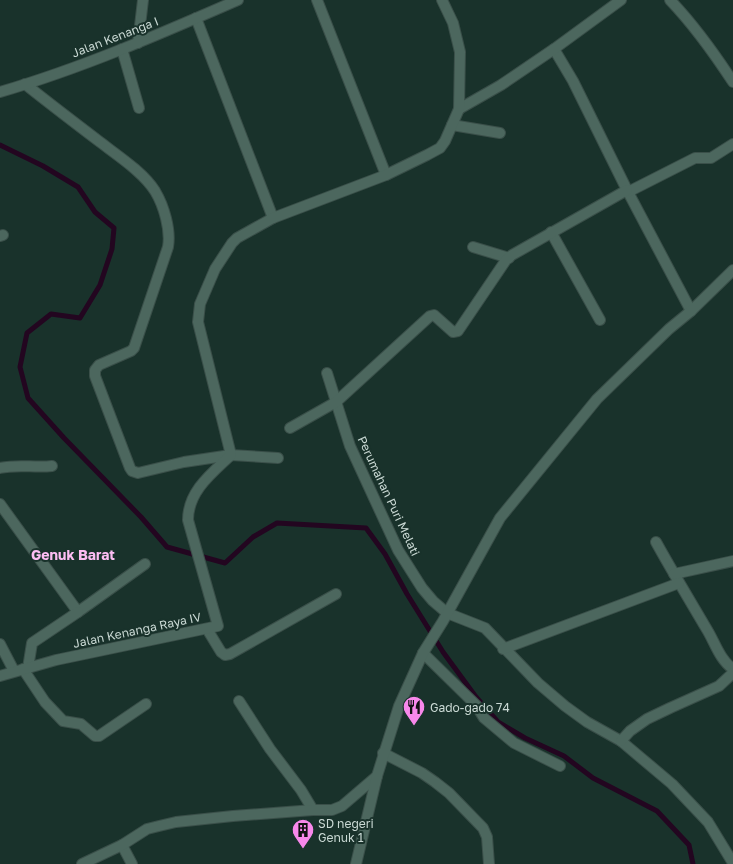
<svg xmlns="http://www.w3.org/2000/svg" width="733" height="864" viewBox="0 0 733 864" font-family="'Golos Text',sans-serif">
<rect width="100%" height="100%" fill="#19322b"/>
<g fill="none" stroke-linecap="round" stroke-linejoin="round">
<path stroke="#230620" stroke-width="5" d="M 0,145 L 43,166 L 78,187 L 95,212 L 114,228 L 112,249 L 100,285 L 80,318 L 51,314 L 27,333 L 20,367 L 28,398 L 64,438 L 141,517 L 167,547 L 225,563 L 253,537 L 277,523 L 366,528 L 385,554 L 407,594 L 443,652 L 476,697 L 498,722 L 525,738 L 564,756 L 593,778 L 657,811 L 689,845 L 693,864"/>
<g stroke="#3a4f49" stroke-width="12">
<g id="minor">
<path d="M 317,0 L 386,175"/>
<path d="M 670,0 C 694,25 714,53 733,82"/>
<path d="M 196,18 L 273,218"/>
<path d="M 138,43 L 143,0"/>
<path d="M 122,49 L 139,108"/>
<path d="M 554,49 L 573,81 L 627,190 L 691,311"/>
<path d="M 25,84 C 50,104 75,123 100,142 C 118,156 143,172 155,191 C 164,206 171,230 168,247 L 134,348 L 131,351 L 99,365 L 95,370 L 95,376 L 130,468 L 132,471 L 138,473 L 184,462 L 231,455 L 278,458"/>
<path d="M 0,92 C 82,68 160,34 238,0"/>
<path d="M 459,109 L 501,85 L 554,49 L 621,0"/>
<path d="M 452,125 L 500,133"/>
<path d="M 628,192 L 695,158 L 711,158 L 733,144"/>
<path d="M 551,232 L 600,320"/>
<path d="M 0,236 L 3,235"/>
<path d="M 473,247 L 509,258"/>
<path d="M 327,373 L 350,446 L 398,550 L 422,588 L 433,601 L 447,613 L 485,628 L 538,683 L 565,706 L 587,722 L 621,741 L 672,784 L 708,822 L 733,863"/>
<path d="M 290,428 L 336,402 L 430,316 L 434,315 L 453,332 L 458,331 L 506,260 L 512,255 L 627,190"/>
<path d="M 0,468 C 17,464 35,468 52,466"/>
<path d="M 0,504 L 78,612 L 145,564"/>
<path d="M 656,542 C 672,571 689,599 706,628 C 715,642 719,659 733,669"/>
<path d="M 674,574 L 733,561"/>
<path d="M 207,629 L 221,652 L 225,655 L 230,654 L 336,594"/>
<path d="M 0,644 L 14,671"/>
<path d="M 503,649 L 679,583"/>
<path d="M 423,653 L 476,705 L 484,718 L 514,743 L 560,766"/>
<path d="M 28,668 L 32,643 L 78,612"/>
<path d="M 23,669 L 45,702 L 63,721 L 81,724 L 95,736 L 99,736 L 146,704"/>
<path d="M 0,676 L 56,660 L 218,626 L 188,520 C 188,491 212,473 231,455 L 198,322 L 200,304 L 215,269 L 232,243 L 237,238 L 273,218 L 386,175 L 427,155 L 440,148 L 445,141 L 459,109 L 460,52 L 453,23 L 442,0"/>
<path d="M 239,701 L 270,749 L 301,790 L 313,810"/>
<path d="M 621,741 L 630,731 L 647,719 L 670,708 L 719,686 L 733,673"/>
<path d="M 383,753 L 422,773 L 435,782 L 449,793 L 483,828 L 487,837 L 489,864"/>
<path d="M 122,845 L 132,864"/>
<path d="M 82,864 L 122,845 L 147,829 L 159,826 L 176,822 L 233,816 L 313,810 L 332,810 L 342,806 L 377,776"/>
</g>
</g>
<g stroke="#3a4f49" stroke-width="12">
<path id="tertiary" d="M 356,864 L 377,776 L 399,706 L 423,653 L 443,621 L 500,518 L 597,399 L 669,329 L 691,311 L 733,270"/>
</g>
<use href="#minor" stroke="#4c675e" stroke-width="10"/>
<use href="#tertiary" stroke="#4c675e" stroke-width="10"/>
</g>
<defs>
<g id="restaurant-pin" transform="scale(1.15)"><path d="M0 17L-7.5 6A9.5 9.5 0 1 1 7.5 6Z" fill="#f888eb" stroke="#19322b"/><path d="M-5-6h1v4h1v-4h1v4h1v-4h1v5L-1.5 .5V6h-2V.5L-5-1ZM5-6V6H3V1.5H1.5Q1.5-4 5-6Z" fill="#111"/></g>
<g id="building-pin" transform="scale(1.15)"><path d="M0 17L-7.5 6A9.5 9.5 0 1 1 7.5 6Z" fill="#f888eb" stroke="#19322b"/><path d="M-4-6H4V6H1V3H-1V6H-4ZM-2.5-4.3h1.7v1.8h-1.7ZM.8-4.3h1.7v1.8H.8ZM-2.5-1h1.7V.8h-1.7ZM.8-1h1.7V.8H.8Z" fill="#111"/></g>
</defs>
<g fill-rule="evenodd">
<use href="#restaurant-pin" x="414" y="707"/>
<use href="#building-pin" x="303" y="830"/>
</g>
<g text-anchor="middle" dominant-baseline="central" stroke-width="4" stroke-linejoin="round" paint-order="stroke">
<g font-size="12" fill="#cad9d4" stroke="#19322b">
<text transform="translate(115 37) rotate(-21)">Jalan Kenanga I</text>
<text transform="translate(389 496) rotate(65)">Perumahan Puri Melati</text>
<text transform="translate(137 630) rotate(-12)">Jalan Kenanga Raya IV</text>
</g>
<g font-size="12" fill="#cad9d4" stroke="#19322b" text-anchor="start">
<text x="430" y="707">Gado-gado 74</text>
<text x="318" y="823">SD negeri<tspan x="318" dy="14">Genuk 1</tspan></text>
</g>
<g font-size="14" font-weight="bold" fill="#fcbdf3" stroke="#19322b">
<text x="73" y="554">Genuk Barat</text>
</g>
</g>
</svg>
